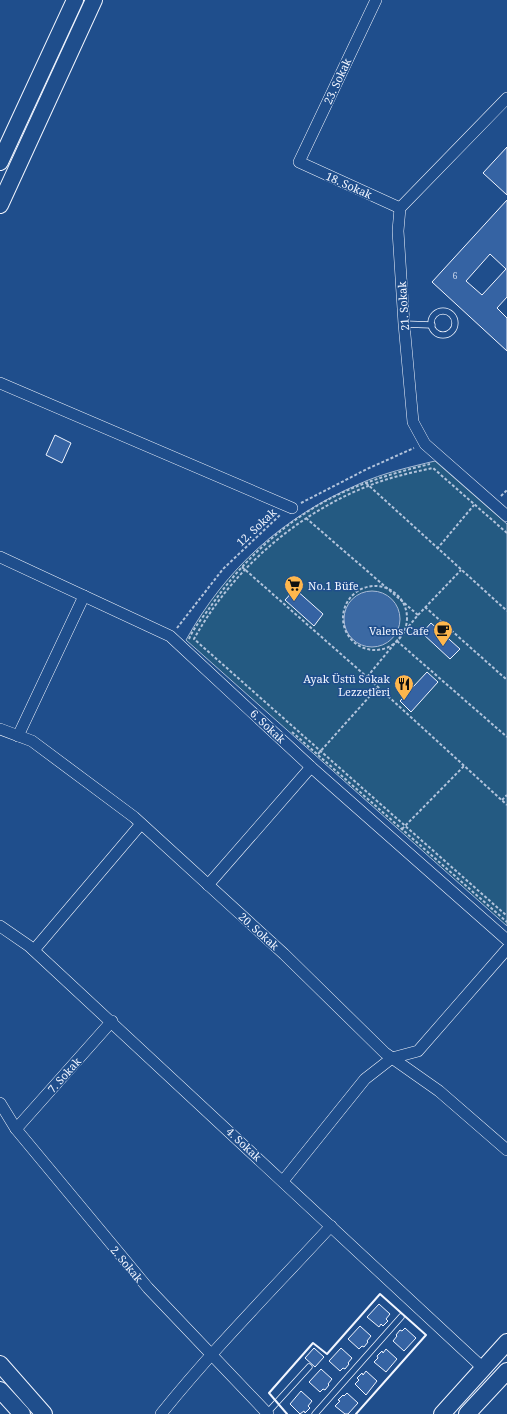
<svg xmlns="http://www.w3.org/2000/svg" width="507" height="1414" viewBox="0 0 507 1414" font-family="'Noto Serif',serif">
<rect width="100%" height="100%" fill="#1f4e8c"/>
<path fill="#245a82" stroke="#a8bbd7" d="M 435,461 L 507,524 L 507,926 L 186,640 C 226,568 283,517 359,484 C 383,473 410,467 435,461 Z"/>
<circle fill="#3b69a3" stroke="#a8bbd7" cx="372" cy="619" r="28"/>
<g fill="#3563a3" stroke="#f2f6ff" fill-rule="evenodd">
<path d="M 507,147 L 507,195 L 483,173 Z"/>
<path d="M 507,200 L 507,297 L 497,308 L 507,318 L 507,351 L 432,282 ZM 490,254 L 506,269 L 482,295 L 466,281 Z"/>
<path d="M 55,435 L 71,443 L 62,463 L 46,455 Z"/>
<path d="M 295,589 L 323,614 L 314,626 L 285,600 Z"/>
<path d="M 431,623 L 460,649 L 450,659 L 422,633 Z"/>
<path d="M 427,672 L 438,682 L 411,712 L 400,701 Z"/>
<path d="M 379,1304 L 390,1314 L 386,1319 L 388,1321 L 383,1326 L 381,1324 L 379,1327 L 367,1317 Z"/>
<path d="M 360,1326 L 371,1336 L 367,1341 L 368,1342 L 364,1347 L 362,1346 L 359,1349 L 348,1339 Z"/>
<path d="M 405,1328 L 416,1338 L 404,1351 L 393,1341 L 397,1336 L 396,1335 L 400,1330 L 402,1331 Z"/>
<path d="M 314,1348 L 324,1357 L 315,1367 L 305,1358 Z"/>
<path d="M 341,1348 L 352,1358 L 348,1363 L 349,1364 L 345,1369 L 343,1368 L 340,1371 L 329,1361 Z"/>
<path d="M 386,1349 L 397,1359 L 386,1372 L 374,1362 L 378,1358 L 377,1356 L 382,1351 L 383,1353 Z"/>
<path d="M 321,1369 L 332,1379 L 328,1384 L 329,1385 L 325,1390 L 323,1389 L 320,1392 L 309,1382 Z"/>
<path d="M 366,1371 L 377,1381 L 366,1395 L 355,1384 L 359,1380 L 357,1378 L 362,1373 L 363,1375 Z"/>
<path d="M 301,1391 L 312,1401 L 308,1406 L 310,1408 L 305,1413 L 304,1411 L 300,1414 L 290,1404 Z"/>
<path d="M 347,1393 L 358,1403 L 348,1414 L 345,1414 L 335,1406 L 340,1401 L 338,1400 L 343,1395 L 344,1396 Z"/>
</g>
<g fill="none" stroke-linecap="round" stroke-linejoin="round">
<g stroke="#f2f6ff" stroke-width="7">
<g id="lane">
<circle cx="443" cy="323" r="12"/>
<path d="M 404,324 L 432,325"/>
<path d="M 267,1413 L 309,1367"/>
<path d="M 315,1414 L 401,1317"/>
</g>
</g>
<g stroke="#f2f6ff" stroke-width="12">
<g id="street">
<path d="M 376,0 L 299,162 L 400,208"/>
<path d="M 507,98 L 400,208 L 398,231 L 404,324 L 413,422 L 425,444 L 507,516"/>
<path d="M 0,383 L 292,508"/>
<path d="M 0,557 L 170,636 L 311,767 L 507,940"/>
<path d="M 0,729 L 32,741 L 134,817 L 284,954 L 385,1053 L 439,1091 L 507,1150"/>
<path d="M 18,736 L 84,596"/>
<path d="M 208,885 L 311,767"/>
<path d="M 0,926 L 29,946 L 483,1368"/>
<path d="M 34,950 L 141,824"/>
<path d="M 0,1103 L 16,1129 L 148,1288 L 268,1414"/>
<path d="M 16,1129 L 112,1021"/>
<path d="M 283,1181 L 365,1079 L 392,1058 L 418,1051 L 507,949"/>
<path d="M 161,1414 C 214,1348 274,1288 331,1226"/>
</g>
</g>
<g stroke="#f2f6ff" stroke-width="18">
<g id="secondary">
<path d="M 0,162 L 75,0"/>
<path d="M 0,205 L 94,0"/>
<path d="M 0,1364 L 44,1414"/>
<path d="M 0,1390 L 22,1414"/>
<path d="M 442,1414 L 507,1342"/>
<path d="M 467,1414 L 507,1371"/>
</g>
</g>
<g stroke="#b3c4dc" stroke-width="2" stroke-dasharray="3 2" stroke-linecap="butt">
<path d="M 366,483 L 507,611"/>
<path d="M 501,496 L 507,490"/>
<path d="M 301,503 L 367,469 L 414,448"/>
<path d="M 306,518 L 418,615 L 367,677"/>
<path d="M 507,533 L 433,468 C 414,472 395,476 376,483 C 301,510 233,568 194,639 L 507,916"/>
<path d="M 437,549 L 474,505"/>
<path d="M 242,567 L 367,677 L 507,805"/>
<circle cx="375" cy="618" r="32"/>
<path d="M 425,607 L 507,680"/>
<path d="M 418,615 L 461,570"/>
<path d="M 177,628 L 223,569 L 280,515"/>
<path d="M 189,639 C 194,627 204,616 211,606 C 242,561 284,522 333,497 C 363,482 397,472 430,464"/>
<path d="M 397,641 L 507,737"/>
<path d="M 292,732 L 507,922"/>
<path d="M 318,754 L 378,687"/>
<path d="M 502,800 L 507,795"/>
<path d="M 402,829 L 464,766"/>
</g>
<use href="#lane" stroke="#1f4e8c" stroke-width="5.5"/>
<use href="#street" stroke="#1f4e8c" stroke-width="11"/>
<use href="#secondary" stroke="#1f4e8c" stroke-width="16"/>
<path stroke="#f2f6ff" stroke-width="2" d="M 287,1414 L 269,1393 L 313,1343 L 327,1354 L 380,1294 L 426,1335 L 356,1414"/>
</g>
<defs>
<g id="supermarket-pin" transform="scale(1)"><path d="M0 17L-7.5 6A9.5 9.5 0 1 1 7.5 6Z" fill="#ffb74d" stroke="#1f4e8c"/><path d="M-6-5.5h2.5l.6 2H6L4.5 2H-2.5L-4.4-4H-6ZM-1.5 3.2a1.3 1.3 0 1 0 .1 0ZM3 3.2a1.3 1.3 0 1 0 .1 0Z" fill="#111"/></g>
<g id="cafe-pin" transform="scale(1)"><path d="M0 17L-7.5 6A9.5 9.5 0 1 1 7.5 6Z" fill="#ffb74d" stroke="#1f4e8c"/><path d="M-5.5-4.5H6V0H3Q3 3.5 0 3.5H-2.5Q-5.5 3.5-5.5 0ZM3-3.2v2h1.7v-2ZM-6 4.5H4V6H-6Z" fill="#111"/></g>
<g id="restaurant-pin" transform="scale(1)"><path d="M0 17L-7.5 6A9.5 9.5 0 1 1 7.5 6Z" fill="#ffb74d" stroke="#1f4e8c"/><path d="M-5-6h1v4h1v-4h1v4h1v-4h1v5L-1.5 .5V6h-2V.5L-5-1ZM5-6V6H3V1.5H1.5Q1.5-4 5-6Z" fill="#111"/></g>
</defs>
<g fill-rule="evenodd">
<use href="#supermarket-pin" x="294" y="585"/>
<use href="#cafe-pin" x="443" y="630"/>
<use href="#restaurant-pin" x="404" y="684"/>
</g>
<g text-anchor="middle" dominant-baseline="central" stroke-width="3" stroke-linejoin="round" paint-order="stroke">
<g font-size="9" fill="#c3d1e8">
<text x="455" y="275">6</text>
</g>
<g font-size="11" fill="#f2f6ff" stroke="#1f4e8c">
<text transform="translate(337 81) rotate(-65)">23. Sokak</text>
<text transform="translate(349 185) rotate(24)">18. Sokak</text>
<text transform="translate(403 306) rotate(-94)">21. Sokak</text>
<text transform="translate(256 527) rotate(-43)">12. Sokak</text>
<text transform="translate(268 726) rotate(43)">6. Sokak</text>
<text transform="translate(259 931) rotate(42)">20. Sokak</text>
<text transform="translate(64 1075) rotate(-48)">7. Sokak</text>
<text transform="translate(244 1144) rotate(43)">4. Sokak</text>
<text transform="translate(127 1264) rotate(50)">2. Sokak</text>
</g>
<g font-size="11" fill="#f2f6ff" stroke="#1f4e8c" text-anchor="end">
<text x="308" y="585" text-anchor="start">No.1 Büfe</text>
<text x="429" y="630">Valens Cafe</text>
<text x="390" y="678">Ayak Üstü Sokak<tspan x="390" dy="13">Lezzetleri</tspan></text>
</g>
</g>
</svg>
